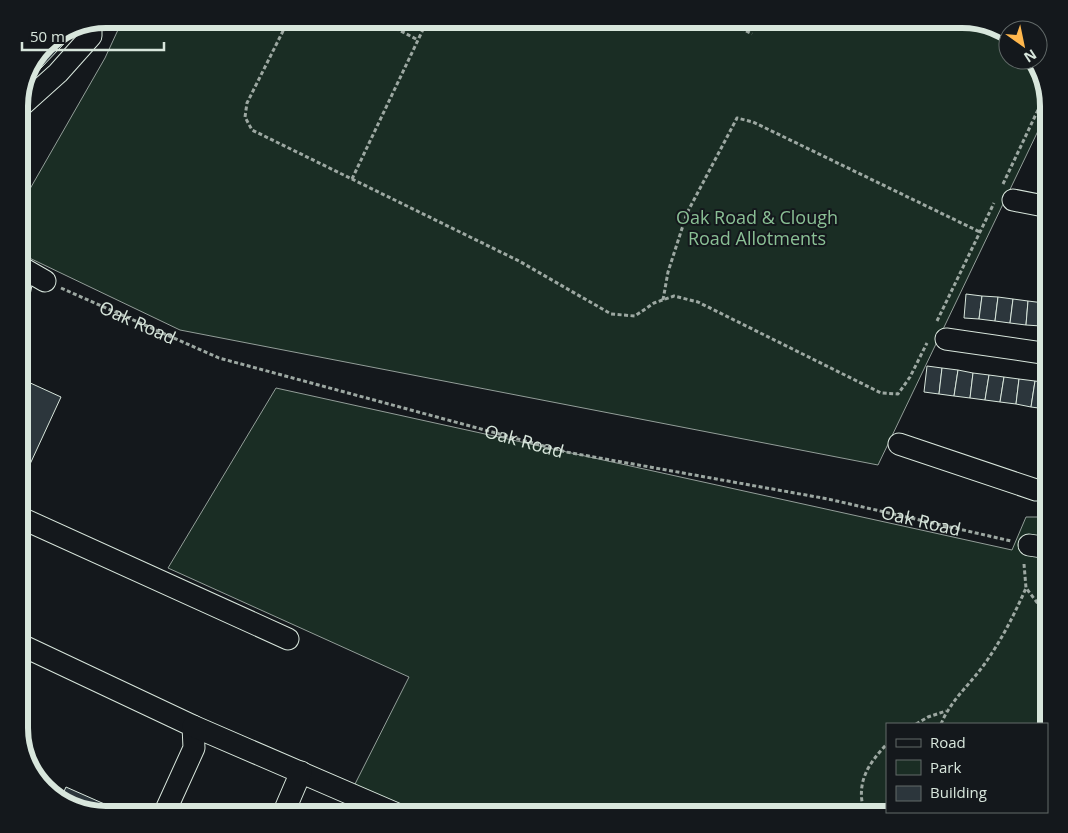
<svg xmlns="http://www.w3.org/2000/svg" width="1068" height="833" viewBox="0 0 1068 833" font-family="'Open Sans',sans-serif">
<rect width="100%" height="100%" fill="#14181c"/>
<g fill="#1a2d24" stroke="#939e99">
<path d="M 123,19 L 963,19 L 1008,36 L 1008,60 L 1035,60 L 1040,67 L 1049,108 L 878,465 L 180,330 L 19,253 L 19,208 L 105,58 Z"/>
<path d="M 276,388 L 1012,550 L 1026,517 L 1049,517 L 1049,728 L 1047,735 L 1047,724 L 887,724 L 887,812 L 973,812 L 963,814 L 412,814 L 353,788 L 409,677 L 168,568 Z"/>
</g>
<g fill="#2c363c" stroke="#d8e6dc">
<path d="M 78,29 L 22,88 L 28,67 L 48,40 Z"/>
<path d="M 966,294 L 982,296 L 979,319 L 964,318 Z"/>
<path d="M 982,296 L 998,297 L 995,321 L 979,319 Z"/>
<path d="M 998,297 L 1013,299 L 1010,323 L 995,321 Z"/>
<path d="M 1013,299 L 1028,301 L 1026,325 L 1010,323 Z"/>
<path d="M 1028,301 L 1044,303 L 1041,326 L 1026,325 Z"/>
<path d="M 1044,303 L 1049,303 L 1049,327 L 1041,326 Z"/>
<path d="M 927,366 L 942,368 L 939,394 L 924,392 Z"/>
<path d="M 942,368 L 958,370 L 954,396 L 939,394 Z"/>
<path d="M 958,370 L 973,373 L 970,398 L 954,396 Z"/>
<path d="M 973,373 L 989,375 L 985,400 L 970,398 Z"/>
<path d="M 989,375 L 1004,377 L 1000,402 L 985,400 Z"/>
<path d="M 1004,377 L 1019,379 L 1016,404 L 1000,402 Z"/>
<path d="M 1019,379 L 1035,381 L 1031,407 L 1016,404 Z"/>
<path d="M 26,381 L 61,397 L 19,488 L 19,396 Z"/>
<path d="M 1035,381 L 1049,383 L 1046,409 L 1031,407 Z"/>
<path d="M 66,787 L 127,814 L 105,814 L 61,798 Z"/>
</g>
<g fill="none" stroke-linecap="round" stroke-linejoin="round">
<g stroke="#d8e6dc" stroke-width="23">
<g id="minor">
<path d="M 19,108 L 58,73 L 91,36 L 91,24"/>
<path d="M 1013,200 L 1049,207"/>
<path d="M 19,266 L 45,281"/>
<path d="M 19,294 L 24,269"/>
<path d="M 946,339 L 1049,354"/>
<path d="M 899,444 L 1036,490 L 1049,490"/>
<path d="M 19,517 L 288,639"/>
<path d="M 1029,545 L 1049,548"/>
<path d="M 19,644 L 193,726 L 194,748 L 164,814"/>
<path d="M 193,726 L 397,814"/>
<path d="M 283,814 L 301,772"/>
</g>
</g>
<g stroke="#9da8a2" stroke-width="3" stroke-dasharray="4 2.5" stroke-linecap="butt">
<path d="M 289,19 L 247,103 L 245,117 L 252,130 L 519,261 L 611,314 L 635,316 L 654,303 L 674,296 L 698,302 L 881,393 L 898,394 L 910,377 L 927,343"/>
<path d="M 378,19 L 418,40"/>
<path d="M 723,19 L 752,34"/>
<path d="M 962,19 L 1008,43"/>
<path d="M 352,179 L 428,19"/>
<path d="M 1003,184 L 1046,93"/>
<path id="s1" d="M 61,288 L 219,358 L 566,452 L 828,499 L 1011,541"/>
<path d="M 663,300 L 668,272 L 687,213 L 737,118 L 753,122 L 980,232"/>
<path d="M 937,321 L 994,203"/>
<path d="M 1024,564 L 1026,588 L 1049,618"/>
<path d="M 916,724 L 928,717 L 946,711"/>
<path d="M 941,724 C 951,699 973,682 988,659 C 1003,637 1015,613 1026,588"/>
<path d="M 957,812 L 965,814"/>
<path d="M 865,814 C 855,784 867,765 887,744"/>
<path d="M 939,814 L 947,812"/>
</g>
<use href="#minor" stroke="#14181c" stroke-width="21"/>
</g>
<g text-anchor="middle" dominant-baseline="central" stroke-width="4" stroke-linejoin="round" paint-order="stroke">
<g font-size="18" fill="#8ac095" stroke="#14181c">
<text x="757" y="217">Oak Road &amp; Clough<tspan x="757" dy="21">Road Allotments</tspan></text>
</g>
<g font-size="18" fill="#d8e6dc" stroke="#14181c">
<text stroke="none"><textPath href="#s1" startOffset="84">Oak Road</textPath></text>
<text stroke="none"><textPath href="#s1" startOffset="489">Oak Road</textPath></text>
<text stroke="none"><textPath href="#s1" startOffset="894">Oak Road</textPath></text>
</g>
</g>
<path d="M0 0H1068V833H0ZM106 28H962A78 78 0 0 1 1040 106V728A78 78 0 0 1 962 806H106A78 78 0 0 1 28 728V106A78 78 0 0 1 106 28Z" fill="#14181c" fill-rule="evenodd"/>
<path fill="none" stroke="#d8e6dc" stroke-width="6" d="M106 28H962A78 78 0 0 1 1040 106V728A78 78 0 0 1 962 806H106A78 78 0 0 1 28 728V106A78 78 0 0 1 106 28Z"/>
<rect x="886" y="723" width="162" height="90" fill="#14181c" stroke="#626a69"/>
<rect x="896" y="739" width="25" height="8" fill="#14181c" stroke="#626a69"/>
<text x="930" y="748" font-size="15" fill="#d8e6dc">Road</text>
<rect x="896" y="760" width="25" height="15" fill="#1a2d24" stroke="#626a69"/>
<text x="930" y="773" font-size="15" fill="#d8e6dc">Park</text>
<rect x="896" y="786" width="25" height="15" fill="#2c363c" stroke="#626a69"/>
<text x="930" y="798" font-size="15" fill="#d8e6dc">Building</text>
<g transform="translate(1023 45) rotate(147)"><circle r="24" fill="#14181c" stroke="#626a69"/>
<path d="M0-4L9 19L0 12L-9 19Z" fill="#ffb74d"/>
<text y="-8" font-size="14" font-weight="bold" text-anchor="middle" fill="#d8e6dc">N</text>
</g>
<path d="M22 42v8h142v-8" fill="none" stroke="#d8e6dc" stroke-width="2.5"/>
<text x="30" y="42" font-size="15" fill="#d8e6dc" stroke="#14181c" stroke-width="4" paint-order="stroke">50 m</text>
</svg>
